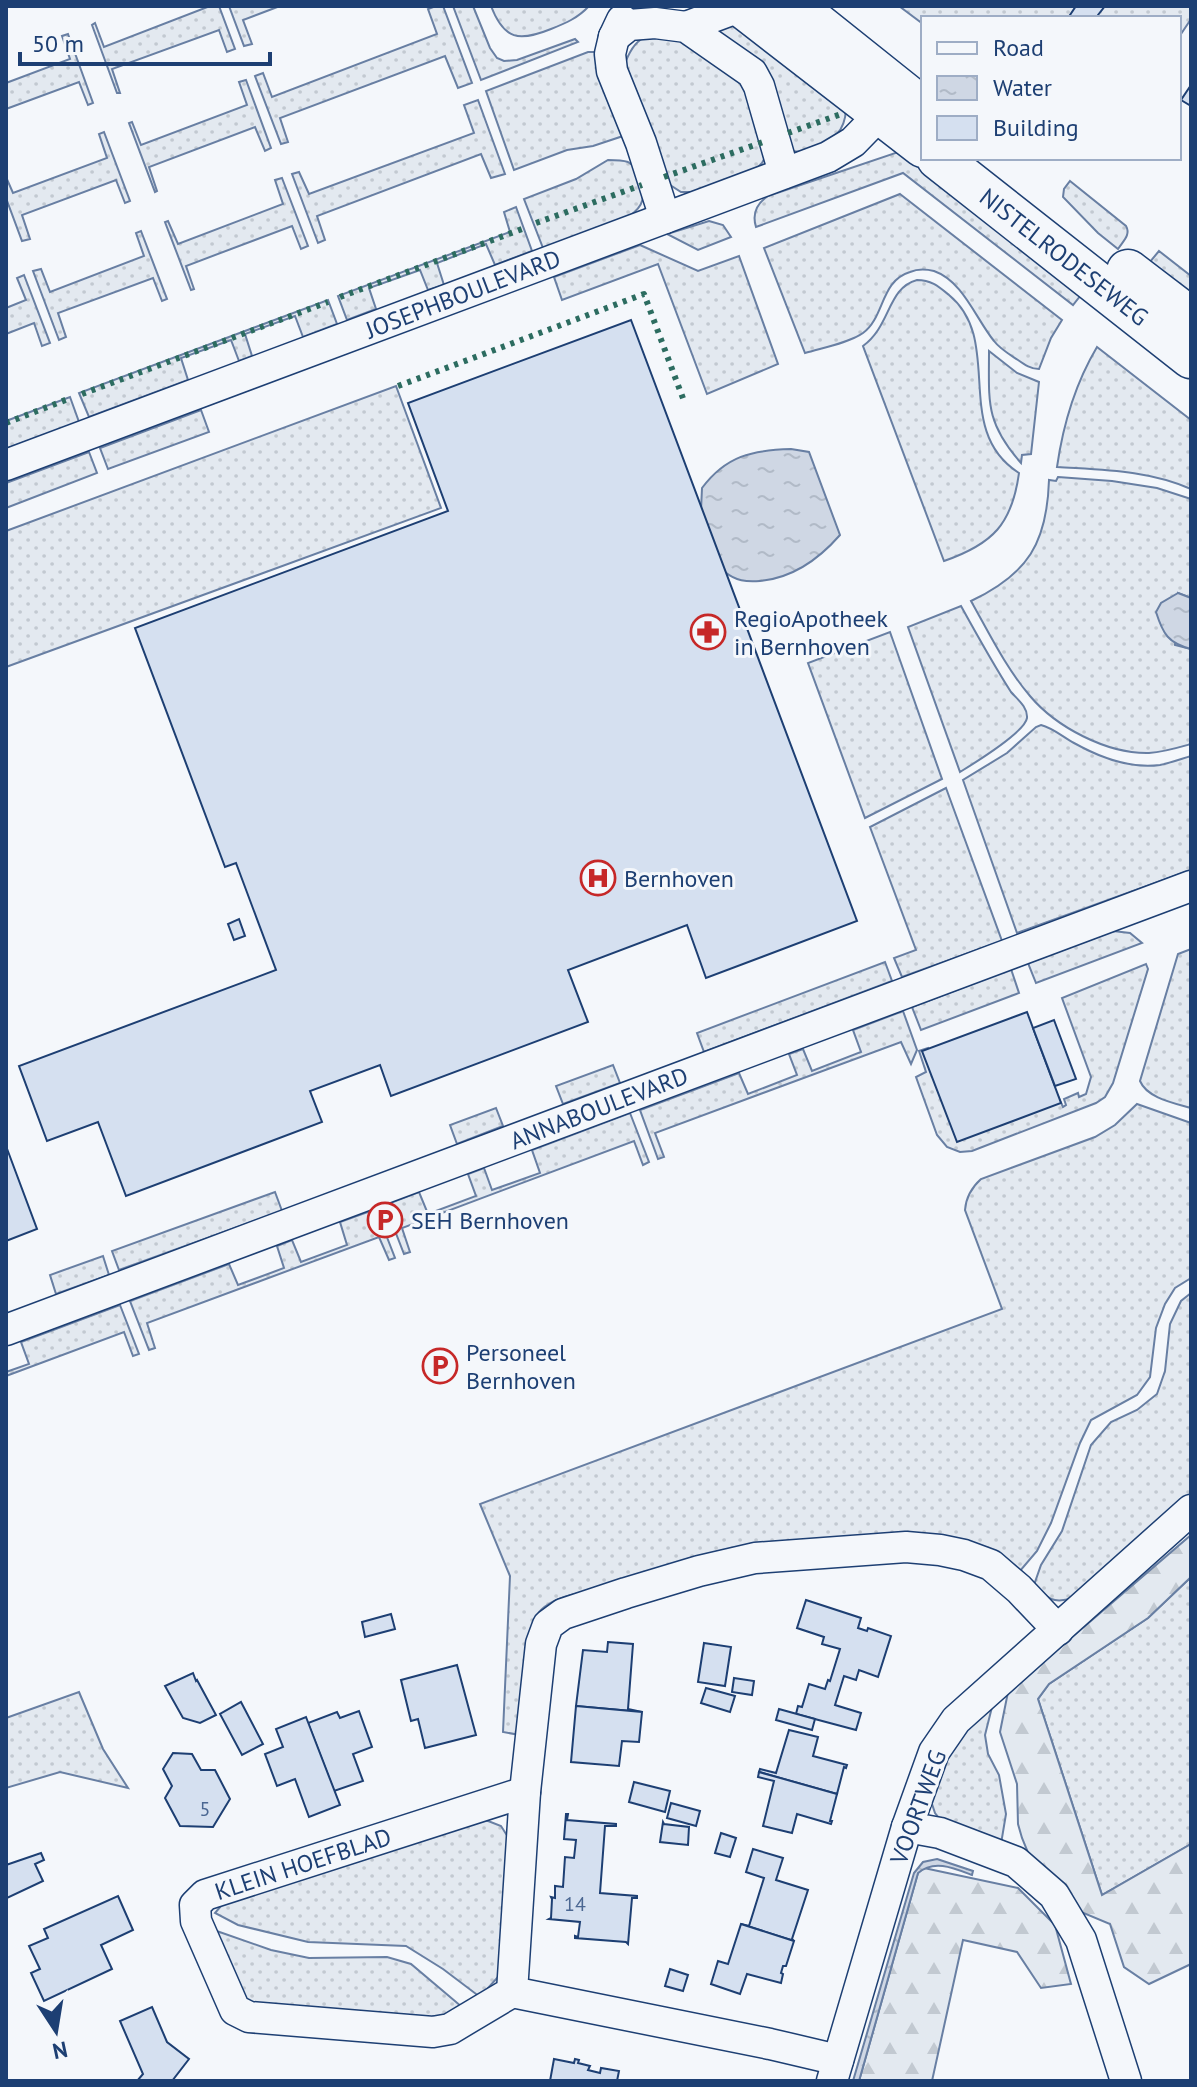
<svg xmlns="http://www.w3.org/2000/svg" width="1197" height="2087" viewBox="0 0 1197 2087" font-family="'PT Sans',sans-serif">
<defs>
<pattern id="grass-dots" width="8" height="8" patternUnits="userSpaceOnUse" patternTransform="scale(2)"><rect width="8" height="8" fill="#e3e9f0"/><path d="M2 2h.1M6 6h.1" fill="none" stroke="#c2c9d1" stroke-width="1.8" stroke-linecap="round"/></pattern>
<pattern id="forest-firs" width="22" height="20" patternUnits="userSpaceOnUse" patternTransform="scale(2)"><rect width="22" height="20" fill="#e3e9f0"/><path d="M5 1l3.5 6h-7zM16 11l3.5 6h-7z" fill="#c2c9d1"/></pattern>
<pattern id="water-ripples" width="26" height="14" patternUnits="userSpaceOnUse" patternTransform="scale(2)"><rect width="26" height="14" fill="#cfd7e4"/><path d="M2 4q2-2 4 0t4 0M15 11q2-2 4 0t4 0" fill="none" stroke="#b1bac7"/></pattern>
</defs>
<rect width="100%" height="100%" fill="#f4f7fb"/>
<g fill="url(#grass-dots)" stroke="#687fa3" stroke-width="2">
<path d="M 210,6 L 219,6 L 235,49 L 227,52 L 219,30 L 112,69 L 120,93 L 117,93 L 92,25 L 95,23 L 104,47 Z"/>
<path d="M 229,6 L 280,6 L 243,20 L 252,44 L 244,46 Z"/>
<path d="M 436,6 L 443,6 L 472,83 L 458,88 L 445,56 L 280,118 L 288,142 L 281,144 L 255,76 L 263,73 L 272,97 L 437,34 L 428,9 Z"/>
<path d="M 453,6 L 473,6 L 490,48 L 497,58 L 504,61 L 517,60 L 575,39 L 578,42 L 481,80 Z"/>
<path d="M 491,6 L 589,6 C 578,18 566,23 551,29 C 519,42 504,40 491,6 Z"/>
<path d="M 899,6 L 1191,6 L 1191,19 L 1179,37 L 1179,18 L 923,18 L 923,24 Z"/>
<path d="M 742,17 L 846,109 C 845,132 833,141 813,148 C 805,151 801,153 793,151 L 713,28 Z"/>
<path d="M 676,32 L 746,81 L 767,154 L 762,163 L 755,170 L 692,192 L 681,192 L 664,181 L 624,66 C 635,35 646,34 676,32 Z"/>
<path d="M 68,34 L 93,103 L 88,105 L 79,82 L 6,109 L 6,83 L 70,59 L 62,36 Z"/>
<path d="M 588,52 L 594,52 L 597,54 L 623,136 L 593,146 L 567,150 L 514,170 L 486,91 Z"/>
<path d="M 246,80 L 271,148 L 265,151 L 255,127 L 149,167 L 157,191 L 155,192 L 129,123 L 132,122 L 141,145 L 247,105 L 239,82 Z"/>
<path d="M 478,100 L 505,174 L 491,178 L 481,154 L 317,216 L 325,240 L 318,243 L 292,174 L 299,172 L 309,194 L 474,133 L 464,105 Z"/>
<path d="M 104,132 L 130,201 L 125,203 L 116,180 L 22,215 L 30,239 L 22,241 L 6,198 L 6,177 L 13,193 L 107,158 L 99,134 Z"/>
<path d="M 910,148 L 1088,286 L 1073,305 L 903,173 L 756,227 C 752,214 756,204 768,196 Z"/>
<path d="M 608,160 C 615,160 622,160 628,162 C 635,166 637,171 639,178 C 646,195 645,206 628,217 L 543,248 L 524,199 L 576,179 Z"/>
<path d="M 282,178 L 308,246 L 301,249 L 292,226 L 186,266 L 194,289 L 191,290 L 165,222 L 168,221 L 178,244 L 283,204 L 275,180 Z"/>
<path d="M 1070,181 L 1126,226 C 1131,235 1123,241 1118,249 L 1098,233 L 1063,197 L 1064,189 Z"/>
<path d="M 900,194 L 1062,320 L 1051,338 L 1039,369 C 1031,369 1025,365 1018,360 C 1009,354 1000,349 994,341 C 976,319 963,281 934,271 C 926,269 917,269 910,272 C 880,281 885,317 863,333 C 849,343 821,348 805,353 L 764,248 Z"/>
<path d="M 516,207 L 532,251 L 495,265 L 486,244 L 437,263 L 444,285 L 428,290 L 420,270 L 369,288 L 376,309 L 347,320 L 338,296 L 510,232 L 504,212 Z"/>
<path d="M 709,221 L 723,225 L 731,237 L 698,250 L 667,234 Z"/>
<path d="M 141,231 L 167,299 L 162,301 L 153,278 L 58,313 L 66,337 L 59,340 L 33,271 L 41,269 L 50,292 L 144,256 L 136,233 Z"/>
<path d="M 640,245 L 698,271 L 739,256 L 778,364 L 707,394 L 658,264 L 562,300 L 554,277 Z"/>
<path d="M 1159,251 L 1191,276 L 1191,305 L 1144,269 Z"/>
<path d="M 24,275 L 50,343 L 42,346 L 34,323 L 6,334 L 6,308 L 26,300 L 17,278 Z"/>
<path d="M 917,280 C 931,280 938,286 949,295 C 1005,341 951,430 1019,473 C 1012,524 993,544 944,561 L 863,346 C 891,326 887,288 917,280 Z"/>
<path d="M 328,300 L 337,324 L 303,337 L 295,316 L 245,334 L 252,356 L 239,361 L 231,340 L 181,358 L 188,380 L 89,417 L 79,393 Z"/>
<path d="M 1097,347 L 1191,420 L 1191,489 C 1148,470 1103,470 1057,467 C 1063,425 1075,384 1097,347 Z"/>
<path d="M 989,351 L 1017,373 L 1039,382 L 1031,454 L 1022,455 L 1021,463 C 985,422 989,402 989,351 Z"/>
<path d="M 396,386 L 441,508 L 6,667 L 6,531 Z"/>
<path d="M 70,397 L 79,422 L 6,449 L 6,421 Z"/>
<path d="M 201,410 L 209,432 L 108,469 L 100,448 Z"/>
<path d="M 89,452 L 97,473 L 6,508 L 6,483 Z"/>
<path d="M 1058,477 L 1112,481 L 1157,488 L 1191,499 L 1191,598 L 1178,593 L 1175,645 L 1191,649 L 1191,744 C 1177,748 1164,752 1149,753 C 1107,754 1056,727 1030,696 C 1006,668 989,633 971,601 C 1028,574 1047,543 1049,480 L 1056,481 Z"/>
<path d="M 961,606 C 977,635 993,664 1011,692 C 1017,699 1028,707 1027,718 C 1025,732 973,764 960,772 L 908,627 Z"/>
<path d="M 890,632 L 942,779 L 865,818 L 808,663 Z"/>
<path d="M 1041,725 C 1053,728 1063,737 1074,743 C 1099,757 1131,769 1160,765 C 1170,763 1181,759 1191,756 L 1191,870 L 1017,933 L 963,780 L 1007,753 L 1036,727 Z"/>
<path d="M 946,788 L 1002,941 L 902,977 L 894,958 L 916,950 L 870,827 Z"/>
<path d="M 1113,931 L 1130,933 L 1142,943 L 1036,983 L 1028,963 Z"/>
<path d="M 1191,949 L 1191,1108 C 1174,1103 1147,1098 1140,1081 L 1178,954 Z"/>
<path d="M 885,962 L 892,981 L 704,1052 L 697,1033 Z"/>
<path d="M 1146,964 L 1148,969 L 1113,1083 L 1105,1097 L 1096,1103 L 972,1151 L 960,1152 L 947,1147 L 937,1135 L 916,1077 L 926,1072 L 919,1051 L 928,1048 L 959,1134 L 1058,1096 L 1063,1107 L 1066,1105 L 1064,1099 L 1078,1093 L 1079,1097 L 1086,1094 L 1091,1077 L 1062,998 Z"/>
<path d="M 1011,969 L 1019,993 L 921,1030 L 912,1007 Z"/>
<path d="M 903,1011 L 917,1050 L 911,1064 L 901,1042 L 655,1133 L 664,1157 L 658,1159 L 640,1110 L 739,1073 L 748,1094 L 797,1075 L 789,1054 L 803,1049 L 812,1071 L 861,1052 L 853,1030 Z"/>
<path d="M 613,1065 L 620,1083 L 563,1104 L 556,1086 Z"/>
<path d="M 1137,1104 L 1191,1123 L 1191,1278 L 1175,1288 L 1165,1304 L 1156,1328 L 1150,1377 L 1137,1395 L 1091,1420 L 1080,1443 L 1051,1523 L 1037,1551 L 1020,1571 L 979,1545 L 588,1591 C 571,1595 554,1598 541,1610 C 526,1625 522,1710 520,1735 L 503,1732 L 510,1576 L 480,1504 L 1002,1309 L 965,1210 C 966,1197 971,1188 981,1179 L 1095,1137 L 1115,1125 Z"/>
<path d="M 496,1108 L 503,1126 L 457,1144 L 450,1125 Z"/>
<path d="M 630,1113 L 649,1162 L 643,1165 L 634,1141 L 402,1228 L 410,1252 L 404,1254 L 385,1205 L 419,1192 L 428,1214 L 476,1196 L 468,1174 L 484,1168 L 492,1190 L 540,1173 L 532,1150 Z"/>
<path d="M 275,1192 L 282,1211 L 119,1270 L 112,1251 Z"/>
<path d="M 376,1209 L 395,1258 L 389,1260 L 379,1237 L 147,1323 L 155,1348 L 149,1350 L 130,1301 L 229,1264 L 238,1285 L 284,1268 L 277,1246 L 292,1240 L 301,1262 L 347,1245 L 340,1222 Z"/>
<path d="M 103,1256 L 109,1275 L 56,1294 L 50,1275 Z"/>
<path d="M 1191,1293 L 1191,1495 L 1073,1598 C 1053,1604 1048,1599 1034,1585 L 1041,1565 L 1062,1531 L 1091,1445 L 1111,1422 L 1137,1410 L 1157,1394 L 1165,1371 L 1170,1324 L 1181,1301 Z"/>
<path d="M 120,1305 L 139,1354 L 133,1356 L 124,1332 L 6,1376 L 6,1372 L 29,1364 L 21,1342 Z"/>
<path d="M 1191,1577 L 1191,1844 L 1102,1895 L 1038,1699 L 1049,1684 L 1148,1618 Z"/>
<path d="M 79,1692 L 103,1749 L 128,1788 L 60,1772 L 6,1788 L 6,1718 Z"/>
<path d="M 993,1703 L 985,1735 L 988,1754 L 999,1775 L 1006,1814 L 1001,1844 L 943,1823 L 935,1813 L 931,1801 L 934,1777 L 971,1722 Z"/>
<path d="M 483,1819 L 501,1826 L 513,1845 L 498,1977 L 480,1997 L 443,1969 L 406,1946 L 308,1942 L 238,1925 L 215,1913 L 226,1900 Z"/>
<path d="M 211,1929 L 271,1950 L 309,1958 L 387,1957 L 411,1964 L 462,2007 L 438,2020 L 266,2009 L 247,2001 Z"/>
</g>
<g fill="url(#forest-firs)" stroke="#687fa3" stroke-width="2">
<path d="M 1191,1535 L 1191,1577 L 1148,1618 L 1049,1684 L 1038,1699 L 1102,1895 L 1191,1844 L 1191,1964 L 1149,1984 L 1124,1967 L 1110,1924 L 1081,1912 L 1031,1860 L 1022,1838 L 1018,1824 L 1017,1784 L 1000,1732 L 1008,1692 Z"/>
<path d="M 924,1868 L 1018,1888 L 1055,1925 L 1071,1984 L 1041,1988 L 1017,1952 L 963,1940 L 932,2081 L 859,2081 L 918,1873 Z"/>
</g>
<g fill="url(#water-ripples)" stroke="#687fa3" stroke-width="2">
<path d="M 791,449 L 809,452 L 840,535 C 819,559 793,578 760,581 C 746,582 736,581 725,572 L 701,510 L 702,488 C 726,456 752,450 791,449 Z"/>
<path d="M 1178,593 L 1191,598 L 1191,649 C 1168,643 1163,634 1156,612 L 1161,603 Z"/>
<path d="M 937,1859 L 973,1871 L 972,1875 C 954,1868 934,1859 918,1873 L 859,2081 L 853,2081 L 914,1873 L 923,1862 Z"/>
</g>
<g fill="#d5e0f0" stroke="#1d3f73" stroke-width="2">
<path d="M 1076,6 L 1105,6 L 1098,15 L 1102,18 L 1068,18 Z"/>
<path d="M 1191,85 L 1191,106 L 1181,100 Z"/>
<path d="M 631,320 L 857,921 L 706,978 L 687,925 L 568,970 L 588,1022 L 391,1096 L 380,1065 L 310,1091 L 322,1122 L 126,1196 L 98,1122 L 47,1141 L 19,1066 L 276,970 L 236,863 L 225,867 L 135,628 L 448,511 L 408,403 Z"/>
<path d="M 239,919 L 245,936 L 234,940 L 228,924 Z"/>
<path d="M 1027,1012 L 1061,1103 L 957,1142 L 922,1051 Z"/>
<path d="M 1054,1020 L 1076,1079 L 1055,1086 L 1033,1028 Z"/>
<path d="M 6,1146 L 37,1229 L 6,1241 Z"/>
<path d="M 806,1600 L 861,1618 L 858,1628 L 867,1631 L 868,1628 L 891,1636 L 878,1677 L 859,1670 L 856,1680 L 844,1676 L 835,1705 L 861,1713 L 856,1730 L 796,1714 L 798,1706 L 802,1707 L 809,1684 L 825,1689 L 828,1680 L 830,1681 L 840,1649 L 822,1644 L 824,1637 L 797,1628 Z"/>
<path d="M 391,1614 L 395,1629 L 365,1637 L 362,1622 Z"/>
<path d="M 608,1642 L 633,1644 L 628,1709 L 642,1712 L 576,1706 L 583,1650 L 607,1652 Z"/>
<path d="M 704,1643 L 731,1647 L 725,1686 L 698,1682 Z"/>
<path d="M 457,1665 L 476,1735 L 425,1748 L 418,1719 L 411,1721 L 401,1680 Z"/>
<path d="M 193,1673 L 196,1681 L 197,1680 L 216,1715 L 200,1723 L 183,1718 L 165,1686 Z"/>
<path d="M 734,1678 L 754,1681 L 752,1695 L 732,1692 Z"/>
<path d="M 706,1688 L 735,1696 L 730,1712 L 701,1703 Z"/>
<path d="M 241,1702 L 263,1744 L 242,1755 L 220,1714 Z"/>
<path d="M 576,1706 L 642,1712 L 639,1742 L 622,1741 L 619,1766 L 571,1762 Z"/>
<path d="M 779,1709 L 815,1719 L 812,1730 L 776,1720 Z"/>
<path d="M 359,1711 L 372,1747 L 353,1754 L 363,1781 L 334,1791 L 308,1723 L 337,1712 L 340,1718 Z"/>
<path d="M 306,1717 L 340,1805 L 309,1817 L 295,1779 L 277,1786 L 265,1754 L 283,1747 L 276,1729 Z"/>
<path d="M 789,1730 L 818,1737 L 813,1756 L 847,1765 L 846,1768 L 844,1767 L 837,1794 L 759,1772 L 760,1769 L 776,1773 Z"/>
<path d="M 173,1753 L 192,1754 L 201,1770 L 215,1770 L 230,1799 L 213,1827 L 180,1826 L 165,1798 L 172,1786 L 163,1769 Z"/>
<path d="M 759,1772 L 837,1794 L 830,1821 L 832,1821 L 831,1824 L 797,1814 L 792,1833 L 763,1826 L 774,1781 L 758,1777 Z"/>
<path d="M 634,1782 L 670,1791 L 665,1812 L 629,1802 Z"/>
<path d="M 671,1803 L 700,1811 L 696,1826 L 667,1818 Z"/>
<path d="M 566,1814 L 568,1814 L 567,1820 L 616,1824 L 616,1826 L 605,1826 L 600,1893 L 637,1896 L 637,1898 L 632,1898 L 628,1944 L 626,1942 L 575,1938 L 575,1936 L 578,1937 L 580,1922 L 549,1919 L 551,1918 L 552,1899 L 551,1897 L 555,1898 L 555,1886 L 563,1887 L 565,1857 L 574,1858 L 576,1840 L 564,1839 Z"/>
<path d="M 663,1822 L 664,1824 L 689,1827 L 688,1845 L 660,1842 Z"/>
<path d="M 721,1833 L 736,1838 L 730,1857 L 715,1853 Z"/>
<path d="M 753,1849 L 783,1858 L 776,1880 L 808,1890 L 792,1939 L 794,1941 L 741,1924 L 749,1926 L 764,1878 L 746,1872 Z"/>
<path d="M 41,1853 L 44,1860 L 35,1864 L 43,1881 L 7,1898 L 6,1865 Z"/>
<path d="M 118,1896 L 133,1930 L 101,1945 L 112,1969 L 44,2001 L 31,1973 L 40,1969 L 29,1946 L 48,1938 L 44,1929 Z"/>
<path d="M 741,1924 L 794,1941 L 786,1966 L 783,1966 L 781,1973 L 783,1974 L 781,1983 L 747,1974 L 740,1994 L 711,1984 L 718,1961 L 728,1964 Z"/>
<path d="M 670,1969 L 688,1975 L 683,1991 L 665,1986 Z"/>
<path d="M 152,2007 L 167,2042 L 189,2059 L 172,2081 L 137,2081 L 143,2074 L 120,2021 Z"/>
<path d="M 554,2059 L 574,2063 L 575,2059 L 579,2060 L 578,2063 L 590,2066 L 588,2070 L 600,2073 L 601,2068 L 619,2071 L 617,2081 L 550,2081 Z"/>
</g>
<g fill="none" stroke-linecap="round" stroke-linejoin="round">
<g stroke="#1d3f73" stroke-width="33">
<g id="street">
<path d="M 622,20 L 614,37 L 610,54 L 612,71 L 641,143 L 665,218"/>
<path d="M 686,27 L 742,6"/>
<path d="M 614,37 L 629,25 L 655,23 L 686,27 L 752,73 L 759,86 L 784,173"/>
<path d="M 6,465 L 828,157 L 853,142 L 894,100"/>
<path d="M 6,1330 L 1191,886"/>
<path d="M 525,1792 L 541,1644 L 548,1625 L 563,1614 L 626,1593 L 699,1571 L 755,1558 L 906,1547 L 940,1550 L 964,1555 L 991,1565 L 1019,1589 L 1058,1630"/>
<path d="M 907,1827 L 940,1833 L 1016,1862 L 1054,1895 L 1081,1940 L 1126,2081"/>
<path d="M 512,1992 L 525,1792 L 205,1895 L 195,1905 L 196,1921 L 235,2010 L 249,2017 L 433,2032 L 450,2029 L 512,1992 L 770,2044 L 838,2060"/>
<path d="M 832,2081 L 907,1827 L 934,1752 L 956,1720 L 1191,1510"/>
</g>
</g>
<g stroke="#1d3f73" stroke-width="45">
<g id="secondary">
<path d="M 742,6 L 923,146"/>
<path d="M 794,6 L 923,109"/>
<path d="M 938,158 L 1191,357"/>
<path d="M 1128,271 L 1191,319"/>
</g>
</g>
<use href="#street" stroke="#f4f7fb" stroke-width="30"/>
<use href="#secondary" stroke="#f4f7fb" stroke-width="42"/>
<g stroke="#2c6c60" stroke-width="6" stroke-dasharray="4 6" stroke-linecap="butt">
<path d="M 788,133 L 844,113"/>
<path d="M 664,177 L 766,141"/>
<path d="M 536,223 L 642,185"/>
<path d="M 340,297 L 522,229"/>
<path d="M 398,386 L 644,294 L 684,401"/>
<path d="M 82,394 L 328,302"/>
<path d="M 6,423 L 68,399"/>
</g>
</g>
<defs>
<g id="pharmacy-ring" transform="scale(1.8)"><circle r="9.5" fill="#f4f7fb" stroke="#c62828" stroke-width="1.5"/><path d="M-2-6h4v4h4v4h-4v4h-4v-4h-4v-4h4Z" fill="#c62828"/></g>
<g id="hospital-ring" transform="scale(1.8)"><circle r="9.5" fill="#f4f7fb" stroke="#c62828" stroke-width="1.5"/><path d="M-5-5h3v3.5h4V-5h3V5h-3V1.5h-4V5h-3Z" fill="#c62828"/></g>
<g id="parking-ring" transform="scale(1.8)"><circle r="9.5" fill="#f4f7fb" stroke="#c62828" stroke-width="1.5"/><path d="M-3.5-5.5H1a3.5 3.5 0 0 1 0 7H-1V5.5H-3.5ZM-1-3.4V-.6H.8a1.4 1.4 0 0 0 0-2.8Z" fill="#c62828"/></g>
</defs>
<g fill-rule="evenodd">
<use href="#pharmacy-ring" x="708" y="632"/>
<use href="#hospital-ring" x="598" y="878"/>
<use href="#parking-ring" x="385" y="1220"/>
<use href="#parking-ring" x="440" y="1366"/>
</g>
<g text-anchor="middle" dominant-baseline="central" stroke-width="6" stroke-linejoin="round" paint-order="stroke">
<g font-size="20" fill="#4b6792">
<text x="205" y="1809">5</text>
<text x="575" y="1904">14</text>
</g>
<g font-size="24" fill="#1d3f73" stroke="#f4f7fb">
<text transform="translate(1064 257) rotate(38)">NISTELRODESEWEG</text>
<text transform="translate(463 294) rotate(-21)">JOSEPHBOULEVARD</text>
<text transform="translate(599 1108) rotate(-21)">ANNABOULEVARD</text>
<text transform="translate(918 1807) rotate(-70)">VOORTWEG</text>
<text transform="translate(303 1864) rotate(-18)">KLEIN HOEFBLAD</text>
</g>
<g font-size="24" fill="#1d3f73" stroke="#f4f7fb" text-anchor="start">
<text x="734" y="618">RegioApotheek<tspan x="734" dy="28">in Bernhoven</tspan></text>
<text x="624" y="878">Bernhoven</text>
<text x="411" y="1220">SEH Bernhoven</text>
<text x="466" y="1352">Personeel<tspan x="466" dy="28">Bernhoven</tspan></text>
</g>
</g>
<rect width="1197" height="2087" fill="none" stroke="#1d3f73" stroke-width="16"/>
<rect x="921" y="16" width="260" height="144" fill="#f4f7fb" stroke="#9eadc5" stroke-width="2"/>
<rect x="937" y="42" width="40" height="12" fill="#f4f7fb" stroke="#9eadc5" stroke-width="2"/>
<text x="993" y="56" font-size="24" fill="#1d3f73">Road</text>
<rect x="937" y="76" width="40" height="24" fill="url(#water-ripples)" stroke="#9eadc5" stroke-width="2"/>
<text x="993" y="96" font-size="24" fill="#1d3f73">Water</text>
<rect x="937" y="116" width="40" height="24" fill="#d5e0f0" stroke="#9eadc5" stroke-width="2"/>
<text x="993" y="136" font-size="24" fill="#1d3f73">Building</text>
<g transform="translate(56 2031) rotate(168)" stroke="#f4f7fb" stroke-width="6" paint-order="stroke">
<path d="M0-6L14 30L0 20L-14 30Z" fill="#1d3f73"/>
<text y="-12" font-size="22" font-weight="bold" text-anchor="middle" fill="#1d3f73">N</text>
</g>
<path d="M20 52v12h250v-12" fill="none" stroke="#1d3f73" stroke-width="4"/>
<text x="32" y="52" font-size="24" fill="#1d3f73" stroke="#f4f7fb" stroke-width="6" paint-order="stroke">50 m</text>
</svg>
